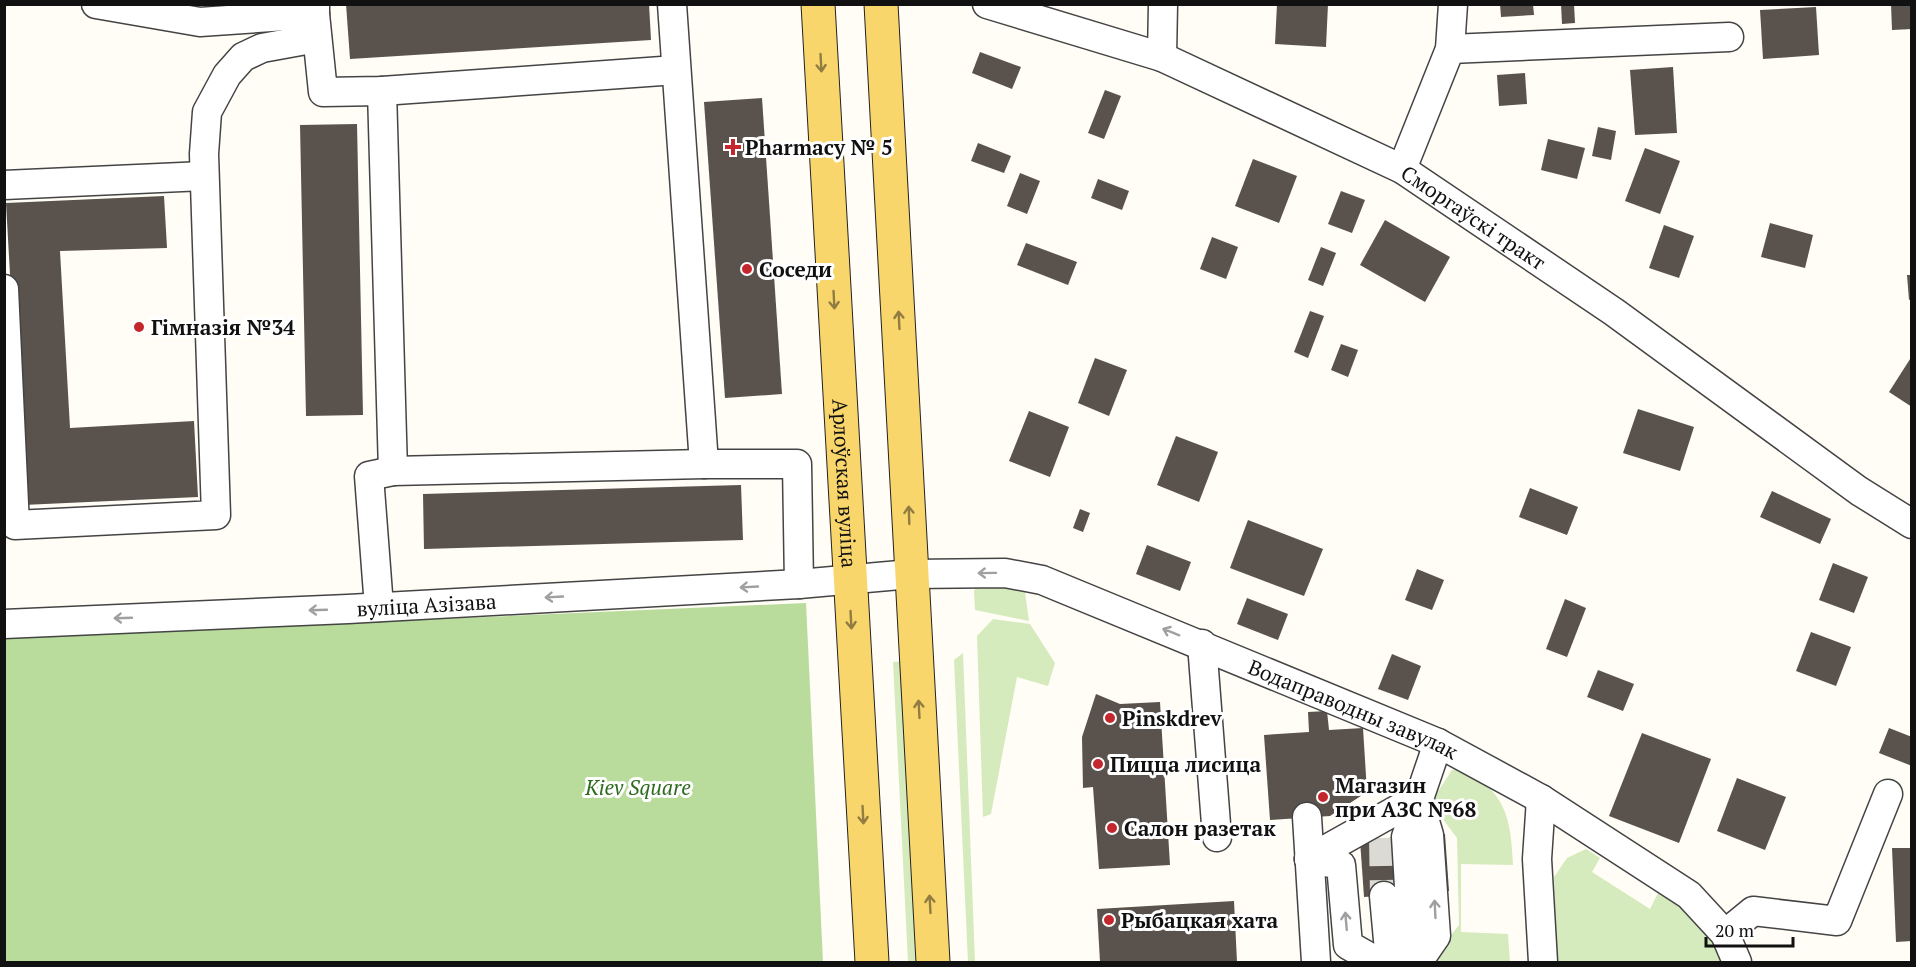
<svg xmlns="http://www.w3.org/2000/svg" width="1916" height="967" viewBox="0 0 1916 967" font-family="'PT Serif',serif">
<rect width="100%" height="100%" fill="#fffdf5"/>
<g fill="#d5ebbd">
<path d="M 981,581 L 1012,584 L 1025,592 L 1029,621 L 975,610 L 974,591 Z"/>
<path d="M 993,619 L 1030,624 L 1055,663 L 1048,686 L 1017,677 L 991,814 L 983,817 L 977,636 Z"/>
<path d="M 963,653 L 975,962 L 968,962 L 954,660 Z"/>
<path d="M 905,661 L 922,962 L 908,962 L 893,662 Z"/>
<path d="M 1458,769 C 1506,788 1511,819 1513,865 L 1461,864 L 1461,932 L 1508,934 L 1510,962 L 1430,962 L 1459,925 L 1457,838 L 1433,806 L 1435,796 L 1452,770 Z"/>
<path d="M 1586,849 L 1600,858 L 1592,872 L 1650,909 L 1660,889 C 1691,912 1708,928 1726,962 L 1557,962 L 1554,877 L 1567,858 Z"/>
</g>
<path fill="#b9dc9c" d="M 806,603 L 823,962 L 5,962 L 4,638 Z"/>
<g fill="#5a524d">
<path d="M 346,4 L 649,4 L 651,40 L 350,59 Z"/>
<path d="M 1277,4 L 1328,4 L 1326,47 L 1275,44 Z"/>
<path d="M 1500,4 L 1533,4 L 1534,15 L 1501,17 Z"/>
<path d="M 1561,4 L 1574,4 L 1575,23 L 1562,24 Z"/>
<path d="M 1891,4 L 1912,4 L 1912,29 L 1892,30 Z"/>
<path d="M 1816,7 L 1819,55 L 1763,59 L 1760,10 Z"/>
<path d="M 980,52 L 1021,67 L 1012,89 L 972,73 Z"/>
<path d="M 1673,67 L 1677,133 L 1635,135 L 1630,70 Z"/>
<path d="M 1525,73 L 1527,104 L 1499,106 L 1497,75 Z"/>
<path d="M 1105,90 L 1121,96 L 1104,139 L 1088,133 Z"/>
<path d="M 762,98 L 782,394 L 725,398 L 704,102 Z"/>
<path d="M 357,124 L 363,415 L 306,416 L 300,125 Z"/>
<path d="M 1598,127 L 1616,131 L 1611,160 L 1592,156 Z"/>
<path d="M 1548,139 L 1585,148 L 1577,179 L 1541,170 Z"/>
<path d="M 978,143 L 1011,156 L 1004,173 L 971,161 Z"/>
<path d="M 1645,148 L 1680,161 L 1660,214 L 1625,201 Z"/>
<path d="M 1253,159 L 1297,176 L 1279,223 L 1235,206 Z"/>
<path d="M 1020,173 L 1040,181 L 1027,214 L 1007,206 Z"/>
<path d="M 1098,179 L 1129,191 L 1122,210 L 1091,198 Z"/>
<path d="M 1341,191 L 1365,200 L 1352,233 L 1328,224 Z"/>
<path d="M 164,196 L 167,248 L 60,251 L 70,428 L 194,421 L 198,497 L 23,505 L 6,203 Z"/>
<path d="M 1385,220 L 1450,257 L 1425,302 L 1360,265 Z"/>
<path d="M 1770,223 L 1813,235 L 1805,268 L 1761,257 Z"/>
<path d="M 1664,225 L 1694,236 L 1679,278 L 1649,268 Z"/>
<path d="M 1212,237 L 1238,247 L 1226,279 L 1200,269 Z"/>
<path d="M 1026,243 L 1077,262 L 1068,285 L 1017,265 Z"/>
<path d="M 1321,247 L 1336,253 L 1323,286 L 1308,280 Z"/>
<path d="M 1907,275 L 1912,275 L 1912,299 L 1909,300 Z"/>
<path d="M 1310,311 L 1324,316 L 1308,358 L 1294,352 Z"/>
<path d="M 1341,344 L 1358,350 L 1348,377 L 1331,370 Z"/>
<path d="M 1912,356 L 1912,407 L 1889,392 Z"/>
<path d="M 1095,358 L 1127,370 L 1109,416 L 1078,403 Z"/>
<path d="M 1638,409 L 1694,427 L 1680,471 L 1623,453 Z"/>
<path d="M 1029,411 L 1069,427 L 1050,477 L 1009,461 Z"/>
<path d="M 1176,436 L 1218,452 L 1199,502 L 1157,485 Z"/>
<path d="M 741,485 L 743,540 L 424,549 L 423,494 Z"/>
<path d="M 1530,488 L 1578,507 L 1567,535 L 1519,517 Z"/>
<path d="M 1772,491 L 1831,519 L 1820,544 L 1760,517 Z"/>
<path d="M 1080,509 L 1090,513 L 1083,532 L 1073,528 Z"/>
<path d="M 1248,520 L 1323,549 L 1304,596 L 1230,568 Z"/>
<path d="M 1147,545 L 1191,562 L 1180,591 L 1136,574 Z"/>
<path d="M 1833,563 L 1868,577 L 1854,613 L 1819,600 Z"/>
<path d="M 1417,569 L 1444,580 L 1432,610 L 1405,600 Z"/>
<path d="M 1247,598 L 1288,614 L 1278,640 L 1237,624 Z"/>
<path d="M 1565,599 L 1586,608 L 1567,657 L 1546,649 Z"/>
<path d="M 1811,632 L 1851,647 L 1836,686 L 1796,671 Z"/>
<path d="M 1392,654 L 1421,666 L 1408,700 L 1378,689 Z"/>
<path d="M 1598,670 L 1634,684 L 1623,711 L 1587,697 Z"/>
<path d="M 1096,694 L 1120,704 L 1160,702 L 1170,865 L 1099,869 L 1093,787 L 1083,788 L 1082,737 Z"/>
<path d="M 1327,711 L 1329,730 L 1363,728 L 1367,792 L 1330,816 L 1270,820 L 1264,735 L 1309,732 L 1308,712 Z"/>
<path d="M 1889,728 L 1912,737 L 1912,766 L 1879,753 Z"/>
<path d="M 1642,733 L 1711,759 L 1679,843 L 1609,816 Z"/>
<path d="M 1737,778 L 1786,797 L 1765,850 L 1717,831 Z"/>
<path d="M 1445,834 L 1449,891 L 1364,897 L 1360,840 Z"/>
<path d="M 1892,848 L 1912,848 L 1912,941 L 1896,942 Z"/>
<path d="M 1234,901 L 1237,962 L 1100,962 L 1097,909 Z"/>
</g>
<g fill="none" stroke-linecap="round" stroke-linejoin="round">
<path stroke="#dbdad3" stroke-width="28" stroke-dasharray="28 14" stroke-linecap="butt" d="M 1383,838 L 1384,896"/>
<g stroke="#444" stroke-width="31">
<g id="minor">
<path d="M 96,4 L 200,22 L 315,14 L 315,4"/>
<path d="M 672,4 L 704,464 L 797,464 L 799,584"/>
<path id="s1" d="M 987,4 L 1162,57 L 1402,169 L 1614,312 L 1859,491 L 1912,524"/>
<path d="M 315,14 L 323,92 L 382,91 L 676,70"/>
<path d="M 1450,49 L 1729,37"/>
<path d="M 1162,57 L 1163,4"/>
<path d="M 382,91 L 393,471"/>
<path d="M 1402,169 L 1450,49 L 1453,4"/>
<path d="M 4,185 L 204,176"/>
<path d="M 4,289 L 15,525 L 216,515 L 204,154 L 207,112 L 227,75 L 243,57 L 262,48 L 317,38"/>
<path d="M 379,607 L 369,476 L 393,471 L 704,464"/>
<path id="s2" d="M 4,624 L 348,609 L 799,584 L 911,574 L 1005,573 L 1042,580 L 1438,743 L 1541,799 L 1689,895 L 1725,934 L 1737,962"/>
<path d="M 1202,644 L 1217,837"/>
<path d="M 1418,798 L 1429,835 L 1436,936 L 1418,962"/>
<path d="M 1541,799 L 1537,859 L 1543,962"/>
<path d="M 1307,817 L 1316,962"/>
<path d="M 1309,859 L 1341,865 L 1348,945 L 1378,962"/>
<path d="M 1309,859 L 1418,798"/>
<path d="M 1384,896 L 1390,962"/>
<path d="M 1725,934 L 1753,911 L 1837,921 L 1888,794"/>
<path d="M 1408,962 L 1412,937 L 1406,837 L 1438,743"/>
</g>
</g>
<g stroke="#222" stroke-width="35">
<g id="major">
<path id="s3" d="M 818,4 L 872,962"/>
<path d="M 881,4 L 933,962"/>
</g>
</g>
<use href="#minor" stroke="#fff" stroke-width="28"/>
<use href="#major" stroke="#f9d66b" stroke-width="33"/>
</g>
<defs><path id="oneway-shaft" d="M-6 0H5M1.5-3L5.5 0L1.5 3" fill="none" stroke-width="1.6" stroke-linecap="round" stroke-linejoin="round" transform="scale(1.5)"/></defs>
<g stroke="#917d42">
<use href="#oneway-shaft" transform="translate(821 63) rotate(87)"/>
<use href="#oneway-shaft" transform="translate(834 300) rotate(87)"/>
<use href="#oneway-shaft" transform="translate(899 320) rotate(-93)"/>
<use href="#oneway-shaft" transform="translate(909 515) rotate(-92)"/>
<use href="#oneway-shaft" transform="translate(851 620) rotate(87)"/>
<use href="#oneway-shaft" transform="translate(919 709) rotate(-93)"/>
<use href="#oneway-shaft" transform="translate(863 815) rotate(87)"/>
<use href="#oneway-shaft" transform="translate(930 904) rotate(-93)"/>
</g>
<g stroke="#a0a0a0">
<use href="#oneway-shaft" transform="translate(987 573) rotate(179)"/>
<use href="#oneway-shaft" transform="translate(749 587) rotate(177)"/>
<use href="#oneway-shaft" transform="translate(554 597) rotate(177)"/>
<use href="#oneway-shaft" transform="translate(318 610) rotate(178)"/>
<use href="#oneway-shaft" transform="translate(123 618) rotate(178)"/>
<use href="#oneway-shaft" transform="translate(1171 632) rotate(-158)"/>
<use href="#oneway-shaft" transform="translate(1435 909) rotate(-93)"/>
<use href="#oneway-shaft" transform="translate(1346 921) rotate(-95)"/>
</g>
<g fill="#c4262e" stroke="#fff" stroke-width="2">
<path d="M730 138h6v6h6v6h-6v6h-6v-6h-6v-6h6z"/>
<circle cx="747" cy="269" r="6"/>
<circle cx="139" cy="327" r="6"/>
<circle cx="1110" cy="718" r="6"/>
<circle cx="1098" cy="764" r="6"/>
<circle cx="1323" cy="797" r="6"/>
<circle cx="1112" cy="828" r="6"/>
<circle cx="1109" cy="920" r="6"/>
</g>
<g text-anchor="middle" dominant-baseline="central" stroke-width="6" stroke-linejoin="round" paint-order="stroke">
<g font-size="21" font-weight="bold" fill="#111" stroke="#fff" text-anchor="start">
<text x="745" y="147">Pharmacy № 5</text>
<text x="759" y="269">Соседи</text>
<text x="151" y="327">Гімназія №34</text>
<text x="1122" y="718">Pinskdrev</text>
<text x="1110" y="764">Пицца лисица</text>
<text x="1335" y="785">Магазин<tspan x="1335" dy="24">при АЗС №68</tspan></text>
<text x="1124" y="828">Салон разетак</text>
<text x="1121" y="920">Рыбацкая хата</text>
</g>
<g font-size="21" fill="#111" stroke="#fff">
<text stroke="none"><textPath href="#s1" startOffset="534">Сморгаўскі тракт</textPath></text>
<text stroke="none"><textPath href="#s3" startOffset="480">Арлоўская вуліца</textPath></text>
<text stroke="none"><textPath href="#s2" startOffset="423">вуліца Азізава</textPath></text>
<text stroke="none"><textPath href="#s2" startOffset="1377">Водаправодны завулак</textPath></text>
</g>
<g font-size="21" font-style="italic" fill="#2f6b1f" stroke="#fff">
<text x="638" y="787">Kiev Square</text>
</g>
</g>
<rect width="1916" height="967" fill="none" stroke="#111111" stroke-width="12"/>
<path d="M1706 937v9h87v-9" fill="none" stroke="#111111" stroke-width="3"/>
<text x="1715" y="937" font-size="18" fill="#111111" stroke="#ffffff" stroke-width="4.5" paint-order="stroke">20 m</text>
</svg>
